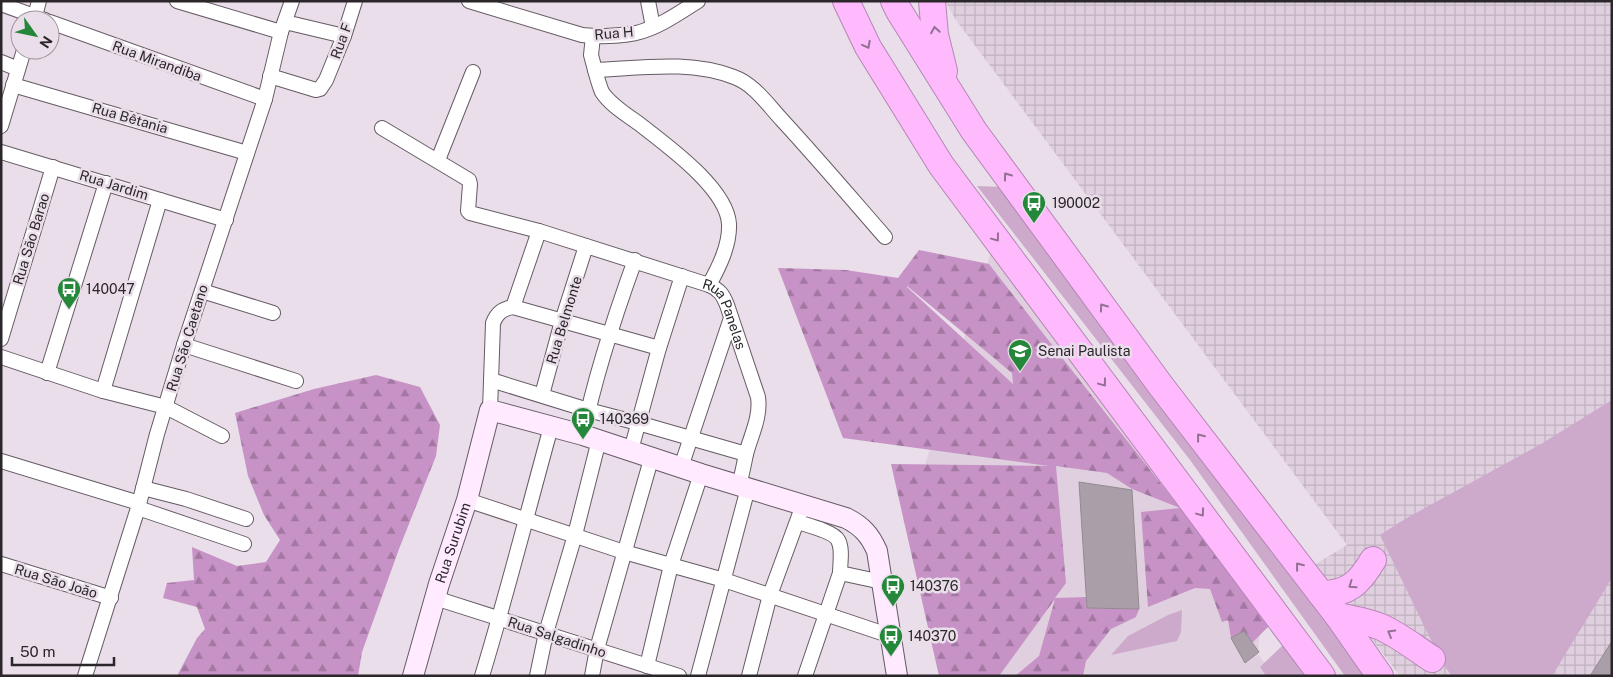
<svg xmlns="http://www.w3.org/2000/svg" width="1613" height="677" viewBox="0 0 1613 677" font-family="'Public Sans',sans-serif">
<defs>
<pattern id="industrial-grid" width="8" height="8" patternUnits="userSpaceOnUse" patternTransform="scale(1.25)"><rect width="8" height="8" fill="#e0d0df"/><path d="M0 4h8M4 0v8" fill="none" stroke="#c0b2c0"/></pattern>
<pattern id="forest-firs" width="22" height="20" patternUnits="userSpaceOnUse" patternTransform="scale(1.25)"><rect width="22" height="20" fill="#c792c6"/><path d="M5 1l3.5 6h-7zM16 11l3.5 6h-7z" fill="#a277a1"/></pattern>
</defs>
<rect width="100%" height="100%" fill="#e9dee9"/>
<path fill="#e0d0df" d="M 992,248 L 1270,616 L 1260,625 L 1258,654 L 1274,676 L 943,676 L 915,497 Z"/>
<path fill="url(#industrial-grid)" d="M 945,1 L 1612,1 L 1612,676 L 1400,676 L 1314,565 L 1347,545 L 956,20 Z"/>
<g fill="#cda9cc">
<path d="M 977,186 L 1004,187 L 1366,676 L 1345,676 L 1190,460 Z"/>
<path d="M 1612,400 L 1612,578 L 1552,676 L 1452,676 L 1442,663 L 1380,535 L 1405,519 L 1541,444 Z"/>
<path d="M 1182,610 L 1181,632 L 1177,641 L 1111,655 L 1128,636 L 1168,615 Z"/>
<path d="M 1283,645 L 1306,676 L 1266,676 L 1260,667 Z"/>
</g>
<g fill="url(#forest-firs)" fill-rule="evenodd">
<path d="M 919,250 L 989,264 C 1083,385 1178,504 1270,625 L 1252,643 L 1244,631 L 1231,638 L 1228,620 L 1222,622 L 1210,589 L 1195,588 L 1148,607 L 1141,512 L 1180,508 L 1132,489 L 1107,473 L 1056,466 L 1066,583 L 1055,598 L 1086,597 L 1087,608 L 1139,609 L 1136,617 L 1111,629 L 1086,661 L 1083,676 L 1015,676 L 1039,656 L 1055,599 L 999,676 L 939,676 L 891,464 L 1049,466 L 843,438 L 778,268 L 846,270 L 898,278 ZM 907,286 L 1012,373 L 1013,384 L 907,287 Z"/>
<path d="M 376,375 L 420,387 L 440,425 L 436,456 L 399,549 L 362,652 L 358,676 L 177,676 L 197,638 L 205,629 L 197,607 L 163,598 L 167,583 L 194,580 L 192,547 L 237,566 L 266,562 L 280,540 L 264,515 L 248,476 L 235,413 L 314,389 Z"/>
</g>
<g fill="#aa9fa9" stroke="#948993">
<path d="M 1079,482 L 1132,490 L 1139,609 L 1087,608 Z"/>
<path d="M 1244,631 L 1259,652 L 1245,663 L 1231,638 Z"/>
<path d="M 1612,641 L 1612,676 L 1590,676 Z"/>
</g>
<g fill="none" stroke-linecap="round" stroke-linejoin="round">
<g stroke="#655b64" stroke-width="16">
<g id="street">
<path d="M 177,1 L 281,32"/>
<path d="M 469,1 L 582,35 C 599,37 619,36 636,33 C 658,28 679,13 698,1"/>
<path d="M 648,1 L 653,27"/>
<path d="M 1,4 L 45,20"/>
<path d="M 34,20 L 39,1"/>
<path d="M 50,22 L 265,99"/>
<path d="M 285,22 L 344,36"/>
<path d="M 593,36 L 591,55 L 595,70 C 641,68 690,60 734,77 C 754,84 768,105 782,120 C 817,158 851,198 885,237"/>
<path d="M 1,62 L 18,69"/>
<path d="M 595,70 C 597,77 599,85 602,92 C 611,106 629,116 642,126 C 669,147 727,189 729,224 C 730,245 719,267 709,285"/>
<path d="M 270,76 L 316,90 L 320,89 L 326,80 L 344,36 L 355,1"/>
<path d="M 13,85 L 247,153"/>
<path d="M 1,126 L 24,50"/>
<path id="s1" d="M 382,128 L 469,180 L 470,184 L 468,211 L 470,213 L 539,231 L 709,285 C 720,290 723,295 727,305 L 758,397 C 761,417 751,435 746,454 C 744,464 742,475 739,485"/>
<path d="M 1,152 L 226,220"/>
<path d="M 438,160 L 473,72"/>
<path d="M 202,291 L 273,313"/>
<path d="M 513,307 L 659,348"/>
<path d="M 1,339 L 53,167"/>
<path d="M 184,345 L 296,381"/>
<path d="M 1,357 L 103,391 L 166,407 L 222,436"/>
<path d="M 47,373 L 106,183"/>
<path d="M 491,380 L 588,410 L 638,423 L 746,454"/>
<path d="M 103,391 L 160,200"/>
<path d="M 542,395 L 562,321 L 586,246"/>
<path d="M 490,410 L 493,323 C 497,313 502,309 513,307 L 539,231"/>
<path d="M 583,435 C 595,375 614,318 635,260"/>
<path d="M 631,450 L 659,348 L 682,276"/>
<path d="M 1,461 L 139,503"/>
<path d="M 681,467 L 731,318"/>
<path d="M 143,488 L 186,499 L 246,519"/>
<path d="M 467,500 L 624,552 L 724,580 L 891,636"/>
<path d="M 138,508 L 244,544"/>
<path d="M 798,522 C 807,525 834,532 838,540 C 843,549 840,563 840,573"/>
<path d="M 1,564 L 111,598"/>
<path d="M 435,598 L 679,676"/>
<path d="M 647,666 L 671,565 L 701,474"/>
<path d="M 85,676 L 138,508 L 157,434 L 184,345 L 265,99 L 281,32 L 292,1"/>
<path d="M 482,676 C 507,594 528,510 551,427"/>
<path d="M 537,676 L 546,633 L 575,535 L 599,440"/>
<path d="M 592,676 L 597,649 L 652,456"/>
<path d="M 698,676 L 748,488"/>
<path d="M 749,676 L 770,595 L 803,505"/>
<path d="M 805,676 L 840,573 L 882,582"/>
</g>
</g>
<g stroke="#655b64" stroke-width="22">
<g id="secondary">
<path id="s2" d="M 413,676 L 439,584 L 467,500 L 490,410 L 583,435 L 701,474 L 846,518 C 862,526 870,535 877,551 L 897,676"/>
</g>
</g>
<g stroke="#b486b4" stroke-width="28">
<g id="highway">
<path d="M 846,1 L 868,47 L 941,165 L 1322,676"/>
<path d="M 894,1 L 899,11 L 974,131 L 1161,386 L 1338,616 L 1380,676"/>
<path d="M 932,1 L 935,35 L 944,71"/>
<path d="M 1321,594 C 1349,594 1360,582 1373,560"/>
<path d="M 1338,616 C 1352,619 1367,621 1381,627 C 1399,635 1415,648 1432,659"/>
</g>
</g>
<use href="#street" stroke="#fff" stroke-width="14"/>
<use href="#secondary" stroke="#ffeaff" stroke-width="20"/>
<use href="#highway" stroke="#ffbafe" stroke-width="26"/>
</g>
<defs><path id="oneway-chevron" d="M-2-3.5L2.5 0L-2 3.5" fill="none" stroke-width="1.6" stroke-linecap="round" stroke-linejoin="round" transform="scale(1.25)"/></defs>
<g stroke="#947094">
<use href="#oneway-chevron" transform="translate(935 30) rotate(-99)"/>
<use href="#oneway-chevron" transform="translate(867 45) rotate(62)"/>
<use href="#oneway-chevron" transform="translate(1007 176) rotate(-126)"/>
<use href="#oneway-chevron" transform="translate(996 238) rotate(53)"/>
<use href="#oneway-chevron" transform="translate(1103 307) rotate(-126)"/>
<use href="#oneway-chevron" transform="translate(1103 383) rotate(53)"/>
<use href="#oneway-chevron" transform="translate(1200 437) rotate(-128)"/>
<use href="#oneway-chevron" transform="translate(1201 513) rotate(53)"/>
<use href="#oneway-chevron" transform="translate(1299 566) rotate(-128)"/>
<use href="#oneway-chevron" transform="translate(1352 585) rotate(145)"/>
<use href="#oneway-chevron" transform="translate(1391 633) rotate(-150)"/>
</g>
<defs>
<g id="bus-pin" transform="scale(1.25)"><path d="M0 17L-7.5 6A9.5 9.5 0 1 1 7.5 6Z" fill="#24873a" stroke="#e9dee9"/><path d="M-5-6H5V4H4V6H2V4H-2V6H-4V4H-5ZM-3.5-4V0h7V-4ZM-3.5 1.2v1.5H-2V1.2ZM2 1.2v1.5H3.5V1.2Z" fill="#fff"/></g>
<g id="university-pin" transform="scale(1.25)"><path d="M0 17L-7.5 6A9.5 9.5 0 1 1 7.5 6Z" fill="#24873a" stroke="#e9dee9"/><path d="M0-5L7-2L0 1L-7-2ZM-4 1L0 2.5L4 1V4Q0 6-4 4Z" fill="#fff"/></g>
</defs>
<g fill-rule="evenodd">
<use href="#bus-pin" x="1034" y="203"/>
<use href="#bus-pin" x="69" y="289"/>
<use href="#university-pin" x="1020" y="351"/>
<use href="#bus-pin" x="583" y="419"/>
<use href="#bus-pin" x="893" y="586"/>
<use href="#bus-pin" x="891" y="636"/>
</g>
<g text-anchor="middle" dominant-baseline="central" stroke-width="5" stroke-linejoin="round" paint-order="stroke">
<g font-size="14" fill="#2a262a" stroke="#e9dee9">
<text transform="translate(614 33) rotate(-5)">Rua H</text>
<text transform="translate(341 41) rotate(-70)">Rua F</text>
<text transform="translate(157 61) rotate(20)">Rua Mirandiba</text>
<text transform="translate(130 118) rotate(16)">Rua Bêtania</text>
<text transform="translate(114 185) rotate(17)">Rua Jardim</text>
<text transform="translate(31 239) rotate(-73)">Rua São Barao</text>
<text stroke="none"><textPath href="#s1" startOffset="419">Rua Panelas</textPath></text>
<text transform="translate(564 320) rotate(-73)">Rua Belmonte</text>
<text transform="translate(187 338) rotate(-73)">Rua São Caetano</text>
<text stroke="none"><textPath href="#s2" startOffset="139">Rua Surubim</textPath></text>
<text transform="translate(56 581) rotate(17)">Rua São João</text>
<text transform="translate(557 637) rotate(18)">Rua Salgadinho</text>
</g>
<g font-size="14" fill="#2a262a" stroke="#e9dee9" text-anchor="start">
<text x="1052" y="203">190002</text>
<text x="86" y="289">140047</text>
<text x="1038" y="351">Senai Paulista</text>
<text x="600" y="419">140369</text>
<text x="910" y="586">140376</text>
<text x="908" y="636">140370</text>
</g>
</g>
<rect width="1613" height="677" fill="none" stroke="#2a262a" stroke-width="5"/>
<g transform="translate(35 35) rotate(123)"><circle r="24" fill="#e9dee9" stroke="#9d949d"/>
<path d="M0-4L9 19L0 12L-9 19Z" fill="#24873a"/>
<text y="-8" font-size="14" font-weight="bold" text-anchor="middle" fill="#2a262a">N</text>
</g>
<path d="M12 657v8h102v-8" fill="none" stroke="#2a262a" stroke-width="2.5"/>
<text x="20" y="657" font-size="15" fill="#2a262a" stroke="#e9dee9" stroke-width="4" paint-order="stroke">50 m</text>
</svg>
